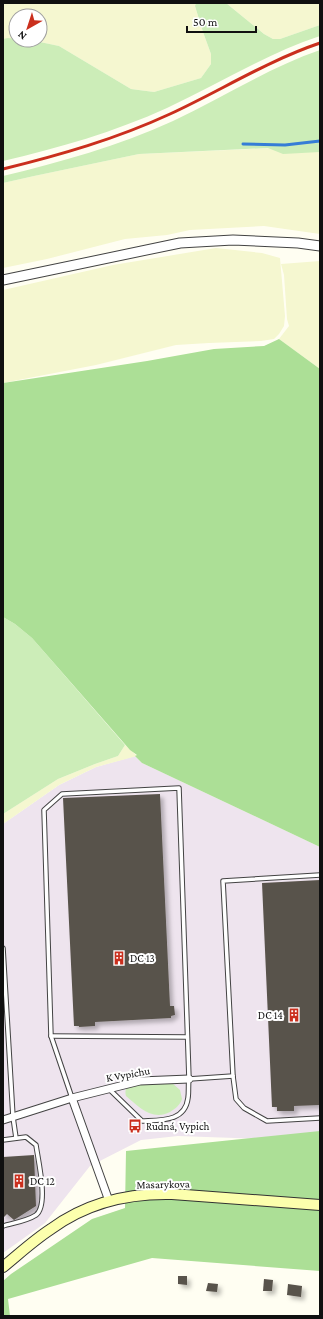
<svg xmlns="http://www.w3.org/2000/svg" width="323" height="1319" viewBox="0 0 323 1319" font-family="'Crimson Pro',serif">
<defs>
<filter id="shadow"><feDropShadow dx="3.5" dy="3.5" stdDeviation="2" flood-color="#0004"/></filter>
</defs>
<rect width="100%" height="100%" fill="#fffef2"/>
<path fill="#eee4ee" d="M 135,756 L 142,763 L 320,847 L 320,1136 L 287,1140 L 178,1136 L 141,1140 L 90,1166 L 45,1223 L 3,1253 L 3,824 L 59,785 L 96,767 Z"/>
<g fill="#f5f7d0">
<path d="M 3,3 L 196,3 L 195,6 L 203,32 L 211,54 L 211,64 L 201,78 L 154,92 L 131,89 L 59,46 L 40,42 L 23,40 L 40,40 L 40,16 L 16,16 L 16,39 L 3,39 Z"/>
<path d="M 226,3 L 320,3 L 320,25 L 280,39 L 273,39 L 264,34 Z"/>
<path d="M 273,148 L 304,152 L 320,152 L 320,234 L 264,226 L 190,230 L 167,235 L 125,239 L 47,259 L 3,268 L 3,183 L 34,176 L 139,154 Z"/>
<path d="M 216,248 L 262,253 L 280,258 L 285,316 L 284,326 L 279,334 L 274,339 L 261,341 L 209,343 L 176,345 L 96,365 L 3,383 L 3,290 L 113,265 Z"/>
<path d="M 320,261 L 320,369 L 279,339 L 289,326 L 287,319 L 284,275 L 281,264 Z"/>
<path d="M 125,745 L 137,756 L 96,767 L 59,785 L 3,824 L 3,814 L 58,779 L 95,764 L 118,756 Z"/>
</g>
<g fill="#ccedb8">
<path d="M 196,3 L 226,3 L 264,34 L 273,39 L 280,39 L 320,25 L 320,36 C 266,54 218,84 167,108 C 114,132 59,148 3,161 L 3,39 L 8,38 L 40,42 L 59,46 L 131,89 L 154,92 L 201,78 L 211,64 L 211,54 L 203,32 L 195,6 Z"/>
<path d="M 320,50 L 320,152 L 283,154 L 268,148 L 139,154 L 34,176 L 3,183 L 3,176 C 61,162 118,146 173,121 C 222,98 268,68 320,50 Z"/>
<path d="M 3,617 L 15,624 L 32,638 L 125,745 L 118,756 L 95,764 L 58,779 L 3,814 Z"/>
<path d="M 172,1083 L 180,1090 L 182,1099 C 180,1105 175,1109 170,1112 C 152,1121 139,1107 126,1096 C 125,1092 125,1087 130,1085 Z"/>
</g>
<g fill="#acdf96">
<path d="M 279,339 L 320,369 L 320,847 L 142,763 L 135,756 L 137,755 L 130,750 L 32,638 L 15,624 L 3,617 L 3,383 L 147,361 L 214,349 L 264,346 Z"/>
<path d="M 320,1131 L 320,1271 L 152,1258 L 8,1299 L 10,1316 L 3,1316 L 3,1281 L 11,1274 L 92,1219 L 125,1208 L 126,1151 Z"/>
</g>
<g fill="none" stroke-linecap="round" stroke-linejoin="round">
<path stroke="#357dd6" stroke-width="3" d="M 243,144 L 285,145 L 320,141"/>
</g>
<g fill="#59534b" filter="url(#shadow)">
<path d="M 160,794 L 170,1006 L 174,1006 L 175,1015 L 171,1016 L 171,1018 L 95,1022 L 95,1026 L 79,1027 L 79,1026 L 74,1026 L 63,798 Z"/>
<path d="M 320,880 L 320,1105 L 294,1106 L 294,1111 L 277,1111 L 277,1107 L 272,1107 L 262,883 Z"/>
<path d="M 34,1155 L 36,1206 L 14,1220 L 7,1214 L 3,1218 L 3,1157 Z"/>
<path d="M 178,1276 L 187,1276 L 187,1285 L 178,1284 Z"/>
<path d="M 264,1279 L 273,1280 L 272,1291 L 263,1291 Z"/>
<path d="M 208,1283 L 218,1284 L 217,1292 L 206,1291 Z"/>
<path d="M 288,1284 L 302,1286 L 301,1297 L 287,1295 Z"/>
</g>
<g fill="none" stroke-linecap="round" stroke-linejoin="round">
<g stroke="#434343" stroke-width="5.5">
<g id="service">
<path d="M 320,875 L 223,881 L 233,1076 L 236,1099 L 244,1108 L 267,1121 L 320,1118"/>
<path d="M 3,948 L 13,1117 L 16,1138"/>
<path d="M 51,1036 L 187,1037"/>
<path d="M 189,1079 L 233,1076"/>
<path d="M 72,1098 L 51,1036 L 44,810 L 62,794 L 179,788 L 189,1079 C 188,1085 189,1092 188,1098 C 185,1122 161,1120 142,1121 L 109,1089"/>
<path d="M 3,1140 L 26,1137 L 36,1145 C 38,1160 49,1205 36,1215 C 27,1221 13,1223 3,1226"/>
</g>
</g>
<g stroke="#434343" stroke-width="9">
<g id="minor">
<path d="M 72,1098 L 109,1201"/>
<path d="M 3,1120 L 72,1098 L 140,1081 L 189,1079"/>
</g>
</g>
<g stroke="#434343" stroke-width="11">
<path id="tertiary" d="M 3,280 L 180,243 L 233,240 L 298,243 L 320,246"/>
</g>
<g stroke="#323232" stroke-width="12">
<path id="secondary" d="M 3,1267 C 19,1254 34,1240 51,1229 C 86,1203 129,1193 172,1194 L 320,1205"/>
</g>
<use href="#service" stroke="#fff" stroke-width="3.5"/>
<use href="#minor" stroke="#fff" stroke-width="7"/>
<use href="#tertiary" stroke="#fff" stroke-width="9"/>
<use href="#secondary" stroke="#fcffad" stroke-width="10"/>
<path stroke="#ca2f1d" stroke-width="3" d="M 3,169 C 60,155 116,139 170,114 C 220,91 267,61 320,43"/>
</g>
<defs>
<g id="building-bare" transform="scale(1.08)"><path d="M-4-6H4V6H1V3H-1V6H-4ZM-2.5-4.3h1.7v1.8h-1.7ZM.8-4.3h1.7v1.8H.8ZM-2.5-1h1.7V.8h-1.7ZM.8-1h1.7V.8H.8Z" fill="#ca2f1d" stroke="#fff" stroke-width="2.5" paint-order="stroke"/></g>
<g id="bus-bare" transform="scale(1.08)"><path d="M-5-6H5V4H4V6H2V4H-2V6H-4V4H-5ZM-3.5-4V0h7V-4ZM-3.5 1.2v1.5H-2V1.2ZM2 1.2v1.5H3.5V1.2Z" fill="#ca2f1d" stroke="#fff" stroke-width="2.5" paint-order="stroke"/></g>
</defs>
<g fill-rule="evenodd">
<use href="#building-bare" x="119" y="958"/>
<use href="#building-bare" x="294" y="1015"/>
<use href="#bus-bare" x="135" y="1126"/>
<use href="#building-bare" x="19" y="1181"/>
</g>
<g text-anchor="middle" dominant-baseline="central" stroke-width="4" stroke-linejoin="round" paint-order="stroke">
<g font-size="11" fill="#101010" stroke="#fff" text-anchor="start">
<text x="130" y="958">DC 13</text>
<text x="283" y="1015" text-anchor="end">DC 14</text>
<text x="146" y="1126">Rudná, Vypich</text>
<text x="30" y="1181">DC 12</text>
</g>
<g font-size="11" fill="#101010" stroke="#fff">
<text transform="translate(128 1074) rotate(-10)">K Vypichu</text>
<text transform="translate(163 1184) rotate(-1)">Masarykova</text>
</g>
</g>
<rect width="323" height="1319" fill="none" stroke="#101010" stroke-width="8"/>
<g transform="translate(28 28) rotate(219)"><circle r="19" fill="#ffffff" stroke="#9f9f9f"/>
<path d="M0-3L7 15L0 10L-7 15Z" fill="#ca2f1d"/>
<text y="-6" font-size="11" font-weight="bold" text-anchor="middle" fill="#101010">N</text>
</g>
<path d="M187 26v6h69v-6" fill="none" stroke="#101010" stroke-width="2"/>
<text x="193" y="26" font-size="12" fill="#101010" stroke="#ffffff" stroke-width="3" paint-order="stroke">50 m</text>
</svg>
